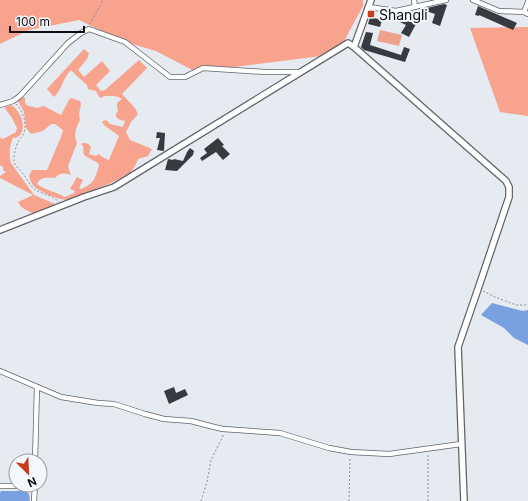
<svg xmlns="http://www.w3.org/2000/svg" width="528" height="501" viewBox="0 0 528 501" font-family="Inter,sans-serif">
<rect width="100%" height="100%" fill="#e6eaf1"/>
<path fill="#eea28e" d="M 380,30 L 402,35 L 399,46 L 377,41 Z"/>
<g fill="#f7a38e">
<path d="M 0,0 L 363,0 L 363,6 L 337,54 L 196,72 L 156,51 L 125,42 L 79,20 L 29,30 L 0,44 Z"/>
<path d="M 528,27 L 528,116 L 500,112 L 470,28 Z"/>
<path d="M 84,49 L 89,53 L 87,59 L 78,70 L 84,77 L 102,61 L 110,71 L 96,85 L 101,91 L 105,90 L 139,60 L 147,68 L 122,94 L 135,108 L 138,114 L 131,122 L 126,132 L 130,140 L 152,149 L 148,156 L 138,159 L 135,166 L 130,173 L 111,183 L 68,200 C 60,200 38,192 33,185 C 31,183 30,179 29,176 L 32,170 L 47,170 L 61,137 L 63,130 L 55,124 L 51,124 L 43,131 L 31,134 L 26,128 L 24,112 L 18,101 L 19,99 L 23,97 L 25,98 L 25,102 L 26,105 L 37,108 L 44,106 L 61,115 L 69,100 L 71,98 L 80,101 L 81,104 L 79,114 L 80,120 C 76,128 73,134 77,143 L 68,166 L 69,170 L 71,175 C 66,173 63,173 58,175 L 55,178 C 47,178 41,176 37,184 C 45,190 56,192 65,197 L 74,193 L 75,191 L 70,189 L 77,177 L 83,180 L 79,188 L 81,189 C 94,184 96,177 99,165 L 98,163 L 87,157 L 84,155 L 83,146 L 81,144 L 83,143 C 87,143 90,144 91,148 L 90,150 L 89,154 L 96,156 L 98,154 C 102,156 105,159 109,160 L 119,136 L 104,125 L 102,122 L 103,121 L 106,120 L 110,124 L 123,127 L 125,121 L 120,120 L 116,117 L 116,114 L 118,111 L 117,106 L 117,103 L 122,99 C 117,95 110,96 104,96 L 101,98 L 99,97 L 96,91 L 88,89 L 87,85 L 78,77 L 71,70 C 63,77 62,90 54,97 L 47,89 Z"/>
<path d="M 11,105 C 20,109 28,129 19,136 C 18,137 14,138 13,138 C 9,145 9,156 11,163 L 34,195 L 55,204 L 55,206 L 34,214 C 28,211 20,208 18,202 L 33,195 L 0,178 L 0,176 L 6,172 L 3,170 L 3,167 L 0,165 L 0,137 L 2,139 L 5,138 L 16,132 L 17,128 L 12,118 L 4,107 Z"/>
</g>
<g fill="#79a1e1">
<path d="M 492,303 L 523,311 L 528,310 L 528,345 L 514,338 L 504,328 L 481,315 Z"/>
<path d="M 1,491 L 25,491 L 29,494 L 30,501 L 0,501 L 0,493 Z"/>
</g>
<g fill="#373a3f">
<path d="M 444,4 L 447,5 L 440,26 L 432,23 L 435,14 L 426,11 L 427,8 Z"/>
<path d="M 478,6 L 517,23 L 513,30 L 479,15 L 479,16 L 475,15 Z"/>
<path d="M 412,11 L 415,12 L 413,16 L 421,19 L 419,25 L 416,24 L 409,37 L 401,33 L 406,25 L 396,20 L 399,14 L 402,13 L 406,15 L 408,12 Z"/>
<path d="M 370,17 L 382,20 L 380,27 L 368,24 Z"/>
<path d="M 366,32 L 373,33 L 370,45 L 401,55 L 404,47 L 410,49 L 405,62 L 364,50 L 361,47 Z"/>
<path d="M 157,132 L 165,133 L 164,151 L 157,150 L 160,138 L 156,138 Z"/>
<path d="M 218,138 L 224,145 L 222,146 L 230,154 L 223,160 L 216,152 L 202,161 L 200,158 L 207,153 L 204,149 Z"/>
<path d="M 190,148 L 194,151 L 193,155 L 177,171 L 165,170 L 168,159 L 173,160 L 174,159 L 183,161 L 187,152 Z"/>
<path d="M 174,387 L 176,393 L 185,389 L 188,395 L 169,404 L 164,391 Z"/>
</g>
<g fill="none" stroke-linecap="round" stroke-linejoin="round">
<g stroke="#60646a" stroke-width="6">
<g id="minor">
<path d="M 414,0 L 415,7"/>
<path d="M 473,0 L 499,11 L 524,12 L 528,14"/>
<path d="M 369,7 L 396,11 L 446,0"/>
<path d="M 524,12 L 528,2"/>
<path d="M 0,105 L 13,101 L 20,96 L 68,43 L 81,33 L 89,29 L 125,42 L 170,77 L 185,77 L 203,68 L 265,72 L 300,72"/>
<path d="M 0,371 L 61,397 L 98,403 L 114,404 L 145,414 L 164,419 L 191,421 L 214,427 L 223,429 L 280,433 L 329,448 L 351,452 L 389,454 L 461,444"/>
<path d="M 35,461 L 37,387"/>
<path d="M 0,486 L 35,486"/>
<path d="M 34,501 L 35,485"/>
</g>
</g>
<g stroke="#60646a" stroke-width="8">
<g id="tertiary">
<path d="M 354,47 L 371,0"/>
<path d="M 0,230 L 84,197 L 114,187 L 348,43 L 354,47 L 506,181 L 509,187 L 509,197 L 478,289 L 458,347 L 464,501"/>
</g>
</g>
<g stroke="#8c8f94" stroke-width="1" stroke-dasharray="2 2" stroke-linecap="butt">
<path d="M 90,24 L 103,0"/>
<path d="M 16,104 C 23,111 27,123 24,133 C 23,136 21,137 19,140 C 16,146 12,158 15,164 C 15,165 19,169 19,169 C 25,175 29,184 34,189 C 42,194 52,195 59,202"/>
<path d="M 483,291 L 495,297 L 516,305 L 528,305"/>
<path d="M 201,501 L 207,482 L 211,460 L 223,436 L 223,434"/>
<path d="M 349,501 L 350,458"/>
<path d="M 428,501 L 428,454"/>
</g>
<use href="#minor" stroke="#fff" stroke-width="4.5"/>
<use href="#tertiary" stroke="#fff" stroke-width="5.5"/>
</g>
<rect fill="#c73d19" stroke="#f3f7fe" stroke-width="1.5" x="367" y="10" width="8" height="8" rx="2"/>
<g text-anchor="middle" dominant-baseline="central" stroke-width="4" stroke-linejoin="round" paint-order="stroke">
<g font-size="14" fill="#0d0e10" stroke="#f3f7fe" text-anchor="start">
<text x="379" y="14">Shangli</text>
</g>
</g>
<g transform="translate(28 473) rotate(156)"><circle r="19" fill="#f3f7fe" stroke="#979a9f"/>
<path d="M0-3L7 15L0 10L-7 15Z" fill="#c73d19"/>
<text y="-6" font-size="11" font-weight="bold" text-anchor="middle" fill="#0d0e10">N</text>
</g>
<path d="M10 26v6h74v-6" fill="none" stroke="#0d0e10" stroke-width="2"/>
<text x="16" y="26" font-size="12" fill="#0d0e10" stroke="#f3f7fe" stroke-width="3" paint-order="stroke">100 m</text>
</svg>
